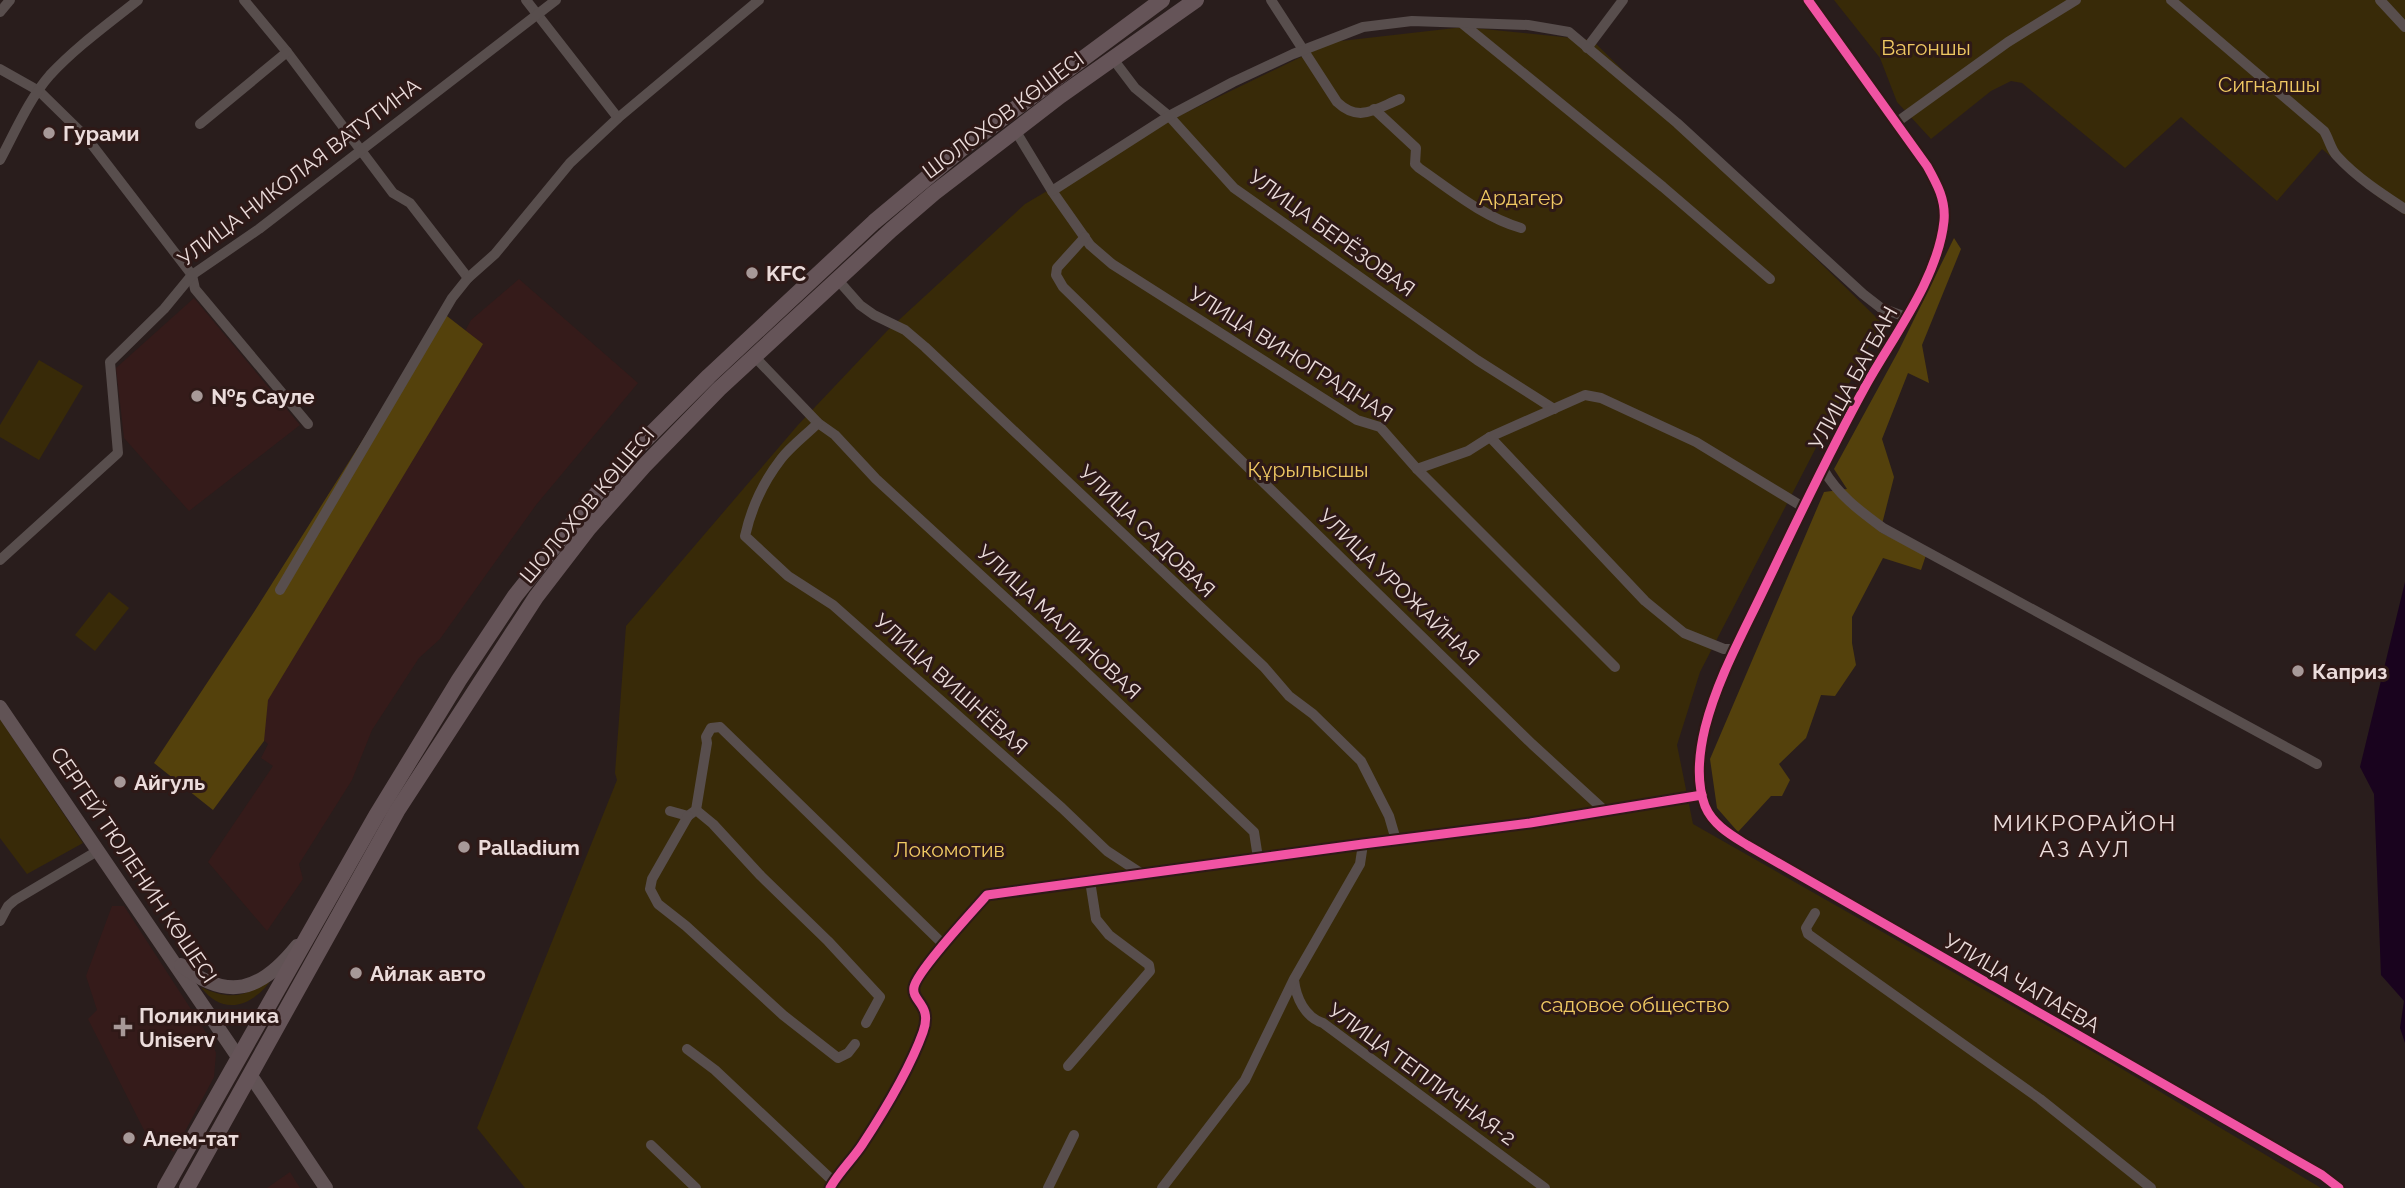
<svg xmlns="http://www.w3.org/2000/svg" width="2405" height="1188" viewBox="0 0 2405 1188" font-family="Raleway,sans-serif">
<rect width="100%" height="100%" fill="#291d1c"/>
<g fill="#351b1a">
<path d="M 519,279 L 638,383 L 536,505 L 440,639 L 419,658 L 372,730 L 352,780 L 299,864 L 303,879 L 267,931 L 208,862 L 273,766 L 261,758 L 268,744 L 260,737 L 269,692 L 471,320 Z"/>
<path d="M 194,298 L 300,425 L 189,511 L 124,438 L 116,368 Z"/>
<path d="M 112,906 L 124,906 L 211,1040 L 216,1053 L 214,1077 L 174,1152 L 147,1136 L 88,1019 L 97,1010 L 86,976 Z"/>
<path d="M 290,1172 L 300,1188 L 267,1188 Z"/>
</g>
<g fill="#382a08">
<path d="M 1834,0 L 2405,0 L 2405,215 L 2378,197 L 2322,149 L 2277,201 L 2181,117 L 2125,168 L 2022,83 L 2011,81 L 1991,91 L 1931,139 L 1897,102 L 1880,58 Z"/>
<path d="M 1464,27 L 1592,40 L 1881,322 L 1700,672 L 1677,745 L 1693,824 L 2102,1057 L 2321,1188 L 525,1188 L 477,1128 L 617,780 L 615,773 L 626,626 L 798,425 L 887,331 L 1025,204 L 1152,129 L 1332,42 Z"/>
<path d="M 39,360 L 83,386 L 39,460 L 0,437 L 0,425 Z"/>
<path d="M 109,592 L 129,608 L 95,651 L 75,635 Z"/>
<path d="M 0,719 L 83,843 L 27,874 L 0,838 Z"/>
<path d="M 275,974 C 258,1003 225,1020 201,987 C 232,1002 250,996 275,974 Z"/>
</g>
<g fill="#54410c">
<path d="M 1954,238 L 1961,249 L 1922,345 L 1929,383 L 1908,373 L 1882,439 L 1894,477 L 1880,532 L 1926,555 L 1921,570 L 1883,558 L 1852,617 L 1852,643 L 1856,665 L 1835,696 L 1821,695 L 1806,738 L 1779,764 L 1790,780 L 1782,796 L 1771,796 L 1738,832 L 1717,808 L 1710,759 L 1824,492 L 1847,489 L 1834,469 L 1899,350 Z"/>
<path d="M 443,313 L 483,344 L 268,700 L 264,741 L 213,810 L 154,763 L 254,612 Z"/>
</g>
<path fill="#19031e" d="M 2405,582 L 2405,1043 L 2400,1028 L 2404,1001 L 2381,975 L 2374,794 L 2360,767 Z"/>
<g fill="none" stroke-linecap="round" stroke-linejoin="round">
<g stroke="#584e4d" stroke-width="10">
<path d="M 244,0 L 287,52 L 393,193 L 410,203 L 468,278"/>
<path d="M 526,0 L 618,118"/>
<path d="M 1271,0 L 1337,102 C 1359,123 1375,109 1400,99"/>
<path d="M 1808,0 L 1927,166 C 1937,184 1946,200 1944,221 C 1938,279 1892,338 1865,387 C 1828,454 1796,523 1763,591 C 1742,635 1717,680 1705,728 C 1699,753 1696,782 1705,806 C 1713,825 1731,835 1747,845 L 2322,1175 L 2339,1188"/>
<path d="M 2171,0 L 2324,131 C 2329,139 2331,150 2337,156 C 2356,177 2382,194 2405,209"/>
<path d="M 2380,0 L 2405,27"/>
<path d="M 0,12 L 10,0"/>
<path d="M 1463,24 L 1663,187 L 1770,279"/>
<path d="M 1587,48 L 1623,0"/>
<path d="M 1113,59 L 1135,88 L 1169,116 L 1234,188 L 1477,360 L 1554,409"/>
<path d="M 0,69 L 39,91 L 86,137 L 192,275 L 195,289 L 308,424"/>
<path d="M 1374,109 L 1416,148 L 1415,164 L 1419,168 C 1451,190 1483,217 1521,228"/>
<path d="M 1897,122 L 2008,42 L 2076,0"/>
<path d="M 200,124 L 287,52"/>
<path d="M 1015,130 L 1052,191 L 1090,245 L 1112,264 L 1357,420 L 1380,427 L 1417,469 L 1615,667"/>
<path d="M 0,160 C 15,132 29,99 50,75 C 76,47 108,24 138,0"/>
<path d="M 1052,191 L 1169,116 L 1233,82 L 1293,54 L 1363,27 L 1412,21 L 1528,25 L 1569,32 L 1677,123 L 1863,294 L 1881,308 L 1906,317"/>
<path d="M 1085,237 L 1057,268 L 1056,275 L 1063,287 L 1532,744 L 1604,810"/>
<path d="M 837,279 L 860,305 L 874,315 L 905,330 L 925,347 L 1264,667 L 1289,696 L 1313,714 L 1361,761 L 1389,816 L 1396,840"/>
<path d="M 754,356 L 818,423 L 835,435 L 876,479 L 1073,660 L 1254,832 L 1258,858"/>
<path d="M 818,423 C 806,435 791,446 781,459 C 764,481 751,509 745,536 L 788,576 L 833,605 L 1062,808 L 1107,851 L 1142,874"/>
<path d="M 1490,437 L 1645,601 L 1684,633 L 1724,649 L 1736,649"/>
<path d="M 1417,469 L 1468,451 L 1490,437 L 1585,395 L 1601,398 L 1696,442 L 1803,507"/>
<path d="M 1823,469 C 1838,495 1860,511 1883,528 L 2317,764"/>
<path d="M 0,560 L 118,453 L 110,362 L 164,309 L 192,275 L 259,229 L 556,0"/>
<path d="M 280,590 L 452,298 L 468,278 L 495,254 L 570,163 L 618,118 L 759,0"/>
<path d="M 696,810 L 713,824 L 761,876 L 828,941 L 880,997 L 866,1023"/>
<path d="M 670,811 L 688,816 L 696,810 L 707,743 L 706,737 L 711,728 L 720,727 L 944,945"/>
<path d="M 688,816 L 652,879 L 650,889 L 658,904 L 686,926 L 783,1015 L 838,1058 L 848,1053 L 855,1044"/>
<path d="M 1815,913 L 1806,928 L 1808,934 L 2040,1099 L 2151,1188"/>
<path d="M 0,921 L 8,906 L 15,900 L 99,850"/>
<path d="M 1294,980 C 1296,998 1305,1017 1323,1023 L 1545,1188"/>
<path d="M 687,1049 L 715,1070 L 834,1182"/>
<path d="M 1068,1066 L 1150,971 L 1149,965 L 1109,935 L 1096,919 L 1090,881"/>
<path d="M 651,1145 L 696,1188"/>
<path d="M 830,1188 C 839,1172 852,1160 862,1145 C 885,1110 909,1071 923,1032 C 933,1004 911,1002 914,987 C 917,971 973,911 987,895 L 1363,844 L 1530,823 L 1702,795"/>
<path d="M 1048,1188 L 1074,1135"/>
<path d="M 1162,1188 L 1245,1080 L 1294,979 L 1360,864 L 1363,844"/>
</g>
<g stroke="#615355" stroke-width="14">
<path d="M 0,707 L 238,1057"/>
<path d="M 181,965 C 228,1002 261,991 297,946"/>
<path d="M 251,1076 L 326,1188"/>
</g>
<g stroke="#655458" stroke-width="16">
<path d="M 165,1188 L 376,816 L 459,680 L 515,596 L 591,500 L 640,445 L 709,376 L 874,222 L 965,146 L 1162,0"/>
<path d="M 187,1188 L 397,811 L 536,597 L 589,528 L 644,466 L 719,389 L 891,230 L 934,193 L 1060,96 L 1196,0"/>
</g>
<g stroke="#2e1917" stroke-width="13">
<g id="cycleway">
<path d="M 1808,0 L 1927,166 C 1937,184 1946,200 1944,221 C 1938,279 1892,338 1865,387 C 1828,454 1796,523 1763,591 C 1742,635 1717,680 1705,728 C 1699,753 1696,782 1705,806 C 1713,825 1731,835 1747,845 L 2322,1175 L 2339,1188"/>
<path d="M 830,1188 C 839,1172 852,1160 862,1145 C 885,1110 909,1071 923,1032 C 933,1004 911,1002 914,987 C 917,971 973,911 987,895 L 1363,844 L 1530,823 L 1702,795"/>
</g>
</g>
<use href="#cycleway" stroke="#f153a3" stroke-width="9"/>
</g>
<g fill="#a79998" stroke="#2e1917" stroke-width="2.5">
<circle cx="49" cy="133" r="7"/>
<circle cx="752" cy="273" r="7"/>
<circle cx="197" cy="396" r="7"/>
<circle cx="2298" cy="671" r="7"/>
<circle cx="120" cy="782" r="7"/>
<circle cx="464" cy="847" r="7"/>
<circle cx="356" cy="973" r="7"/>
<path d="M119.5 1016.5h7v7h7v7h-7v7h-7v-7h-7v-7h7z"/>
<circle cx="129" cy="1138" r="7"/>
</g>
<g text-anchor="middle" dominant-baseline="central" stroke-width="6" stroke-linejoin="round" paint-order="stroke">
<g font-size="21" fill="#f0c963" stroke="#2e1917">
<text x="1926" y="47">Вагоншы</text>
<text x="2269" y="84">Сигналшы</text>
<text x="1521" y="197">Ардагер</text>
<text x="1308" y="469">Құрылысшы</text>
<text x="949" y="849">Локомотив</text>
<text x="1635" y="1004">садовое общество</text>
</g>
<g font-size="21" fill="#ebdcdb" stroke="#2e1917">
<text transform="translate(1003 115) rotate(-37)">ШОЛОХОВ КӨШЕСІ</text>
<text transform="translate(299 172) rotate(-37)">УЛИЦА НИКОЛАЯ ВАТУТИНА</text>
<text transform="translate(1332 233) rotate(36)">УЛИЦА БЕРЁЗОВАЯ</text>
<text transform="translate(1291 354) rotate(32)">УЛИЦА ВИНОГРАДНАЯ</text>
<text transform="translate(1853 378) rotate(-61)">УЛИЦА БАГБАН</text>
<text transform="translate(587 505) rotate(-50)">ШОЛОХОВ КӨШЕСІ</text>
<text transform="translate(1147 531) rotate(44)">УЛИЦА САДОВАЯ</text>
<text transform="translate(1399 587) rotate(44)">УЛИЦА УРОЖАЙНАЯ</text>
<text transform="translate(1059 622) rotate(43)">УЛИЦА МАЛИНОВАЯ</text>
<text transform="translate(951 684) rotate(42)">УЛИЦА ВИШНЁВАЯ</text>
<text transform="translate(134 865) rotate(56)">СЕРГЕЙ ТЮЛЕНИН КӨШЕСІ</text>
<text transform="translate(2022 983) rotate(30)">УЛИЦА ЧАПАЕВА</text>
<text transform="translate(1422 1074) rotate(36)">УЛИЦА ТЕПЛИЧНАЯ-2</text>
</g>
<g font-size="21" font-weight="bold" fill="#ebdcdb" stroke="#2e1917" text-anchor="start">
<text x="63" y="133">Гурами</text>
<text x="766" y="273">KFC</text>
<text x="211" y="396">№5 Сауле</text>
<text x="2312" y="671">Каприз</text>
<text x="134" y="782">Айгуль</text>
<text x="478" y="847">Palladium</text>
<text x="370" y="973">Айлак авто</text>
<text x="139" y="1015">Поликлиника<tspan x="139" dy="24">Uniserv</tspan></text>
<text x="143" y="1138">Алем-тат</text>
</g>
<g font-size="23" letter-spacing="2" fill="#ebdcdb" stroke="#2e1917">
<text x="2085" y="822">МИКРОРАЙОН<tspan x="2085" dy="26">АЗ АУЛ</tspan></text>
</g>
</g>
</svg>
